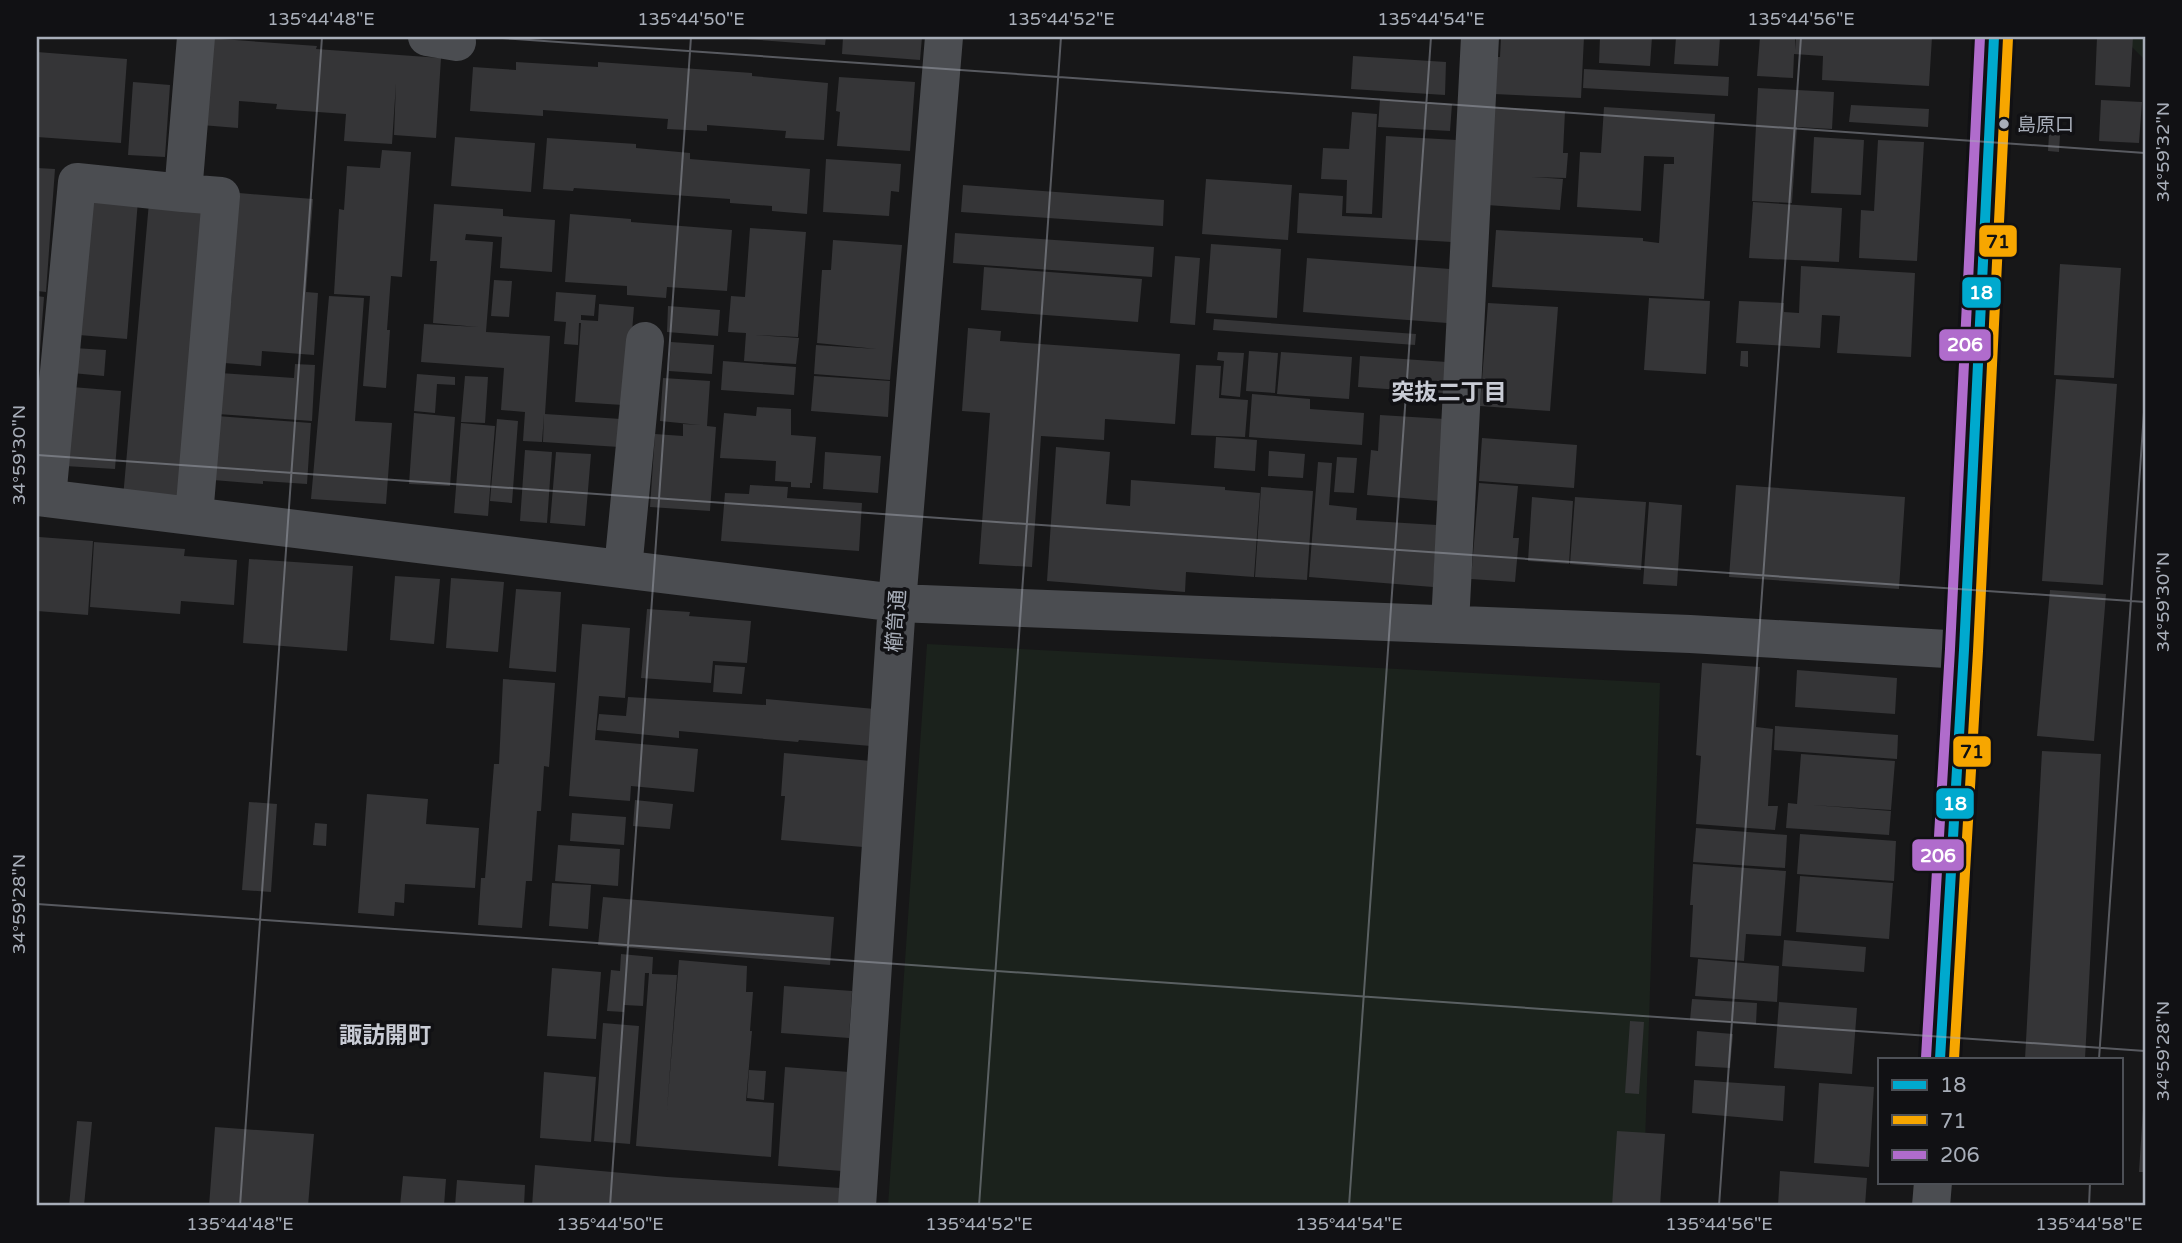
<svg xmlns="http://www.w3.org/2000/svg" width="2182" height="1243" viewBox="0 0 2182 1243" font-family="'Varela Round','Noto Sans JP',sans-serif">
  <rect width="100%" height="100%" fill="#171718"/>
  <path fill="#1b221c" d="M2122,37H2145V60Z
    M927,644L1660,683L1643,1206H888Z"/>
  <path fill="#353537" d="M746,37H826L825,45L746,39Z
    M843,37H922L920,60L842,54Z
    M1501,37H1584L1581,98L1494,94L1496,57H1500Z
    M1600,37H1652L1650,66L1599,63Z
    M1676,37H1720L1718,66L1674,64Z
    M1760,37H1795V50L1796,37H1932L1929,86L1822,80L1823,56L1794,54L1793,78L1757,76Z
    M2097,37H2133L2130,87L2095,85Z
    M207,38L317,46L316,49L441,58L436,138L394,135L396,83L392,144L344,141L346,114L276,109L277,104L239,101L238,128L201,125Z
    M37,52L127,59L121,143L37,137Z
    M1353,56L1446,62L1445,95L1351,89Z
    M516,62L598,67V62L752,73V76L828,83L824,140L785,138L786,131L707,125V131L667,129L668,119L543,110V116L470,111L473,67L516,70Z
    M1584,69L1729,77L1728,96L1583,88Z
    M839,77L915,82L910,151L837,146L840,112L836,111Z
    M133,82L170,85L165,157L128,155Z
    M1758,88L1834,92L1832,129L1797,127L1792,203L1752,201Z
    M1380,99L1452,104L1450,131L1378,127Z
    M2101,100L2142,102L2139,143L2099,141Z
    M1851,105L1929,109L1928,127L1849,122Z
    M1493,107L1565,111L1563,153H1568L1566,178L1532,177L1563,179L1560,210L1487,205Z
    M1604,107L1715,114L1704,299L1492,287L1496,230L1643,238V241L1659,243L1664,164H1674V157L1644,156L1641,211L1577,207L1580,152L1601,153Z
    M1352,112L1377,114L1372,214L1346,213L1347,180L1321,179L1323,148L1349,149Z
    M2050,117L2061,118L2059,152L2048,151Z
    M1386,136L1457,140L1452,242L1297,233L1299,193L1343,196L1342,216L1382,218Z
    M455,137L535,143L531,192L451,186Z
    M1814,137L1864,140L1861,195L1811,193Z
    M547,138L636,144V148L690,153V159L810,169L807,214L772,211V206L730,203V199L574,188L573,191L543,189Z
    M1878,140L1924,142L1917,261L1859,258L1861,210L1874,211Z
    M382,150L411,152L402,277L391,276L387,330H390L386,388L363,386L370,296L334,294L339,209L344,210L347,166L380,168Z
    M826,159L901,164L899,192L891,191L889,216L823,212Z
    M37,168L55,169L46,292L37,291Z
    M1206,179L1292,185L1288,240L1202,234Z
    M963,185L1164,200L1163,226L961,212Z
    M239,193L313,199L306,292L318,293L314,355L262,351L261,366L224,363L229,302H231Z
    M88,197L138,200L127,339L79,335Z
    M149,202L211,206L186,505L123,498Z
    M1753,202L1842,208L1839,262L1749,258Z
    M434,204L503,209V216L555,220L552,272L500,268L502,237L466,234L465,240L493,242L486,332L550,336L545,414L621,419L619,447L543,442L544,414L542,442L523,441L525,412L501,410L504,368L421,362L424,324L478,327L433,323L437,261H430Z
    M570,214L631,219V222L732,230L727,291L667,287L666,298L627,295V286L565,282Z
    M750,228L806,232L798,337L754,335L799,338L796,364L744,361L746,333L728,332L731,296L745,297Z
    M955,233L1154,247L1152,277L953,263Z
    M833,240L902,245L890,380L814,374L816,345L877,349L817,343L822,270H831Z
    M1211,244L1281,249L1277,318L1206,313Z
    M1175,256L1200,258L1195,325L1170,323Z
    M1307,258L1450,269L1447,323L1303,312Z
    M2060,264L2121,268L2114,378L2054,375Z
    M1801,266L1915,273L1911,357L1837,353L1840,316L1822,315L1820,348L1736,343L1739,301L1784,303V312L1799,313Z
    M984,267L1142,279L1138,322L981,310Z
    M494,280L512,281L509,317L491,316Z
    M556,292L596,295L594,316L581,315V320L598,321L599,304L634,307L629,369L623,405L575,402L581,323H579L578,345L564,344L566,322L554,321Z
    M37,296L44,297L39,363H37Z
    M329,296L364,298L355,421L392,423L386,504L311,499Z
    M1649,298L1710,301L1706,374L1644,370Z
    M1488,303L1558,307L1550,411L1480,406Z
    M668,306L720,310L718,336L667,332Z
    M1214,319L1416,334L1415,345L1213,330Z
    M968,328L1001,331L1000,341L1180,354L1175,424L1105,419L1104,440L1041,436L1032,567L979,564L990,413L962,411Z
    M671,342L714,345L712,374L669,371Z
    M74,348L106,350L104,376L72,373Z
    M1249,351L1278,353L1275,393L1246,391Z
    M1741,351H1748V367L1740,366Z
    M1218,352L1244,353L1240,397L1221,395L1224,361L1217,360Z
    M1281,352L1352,357L1349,399L1277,394Z
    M1360,356L1447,362L1444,393L1358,387Z
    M723,361L796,367L794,395L721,390Z
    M295,364L315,365L312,421L218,414L220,373L294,378Z
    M1196,365L1221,366L1219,398L1248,400L1245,437L1191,435Z
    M417,374L455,377V385L437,384L435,413L414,411Z
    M465,376L488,377L485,423L461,422Z
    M814,376L890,381L888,417L811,411Z
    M663,378L710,381L707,426L716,427L710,511L650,507L655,434L683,436V424L700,425L660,421Z
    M2056,379L2117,384L2103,585L2042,581Z
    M72,387L121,391L115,469L65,466Z
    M1252,394L1310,399V409L1364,413L1362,445L1249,437Z
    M757,407L791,409V435L816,437L812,483H810V488L791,487V482L775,481L776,461L720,458L724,413L756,416Z
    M414,413L455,417L450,486L409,484Z
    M1380,415L1445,419L1439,501L1367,495L1371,450L1378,451Z
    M217,416L311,423L307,484L263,481V484L213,480Z
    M497,419L518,421L512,503L490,501Z
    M461,423L495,426L488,516L454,513Z
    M1216,437L1257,440L1255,471L1214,468Z
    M1482,438L1577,445L1574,488L1479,481Z
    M1056,447L1110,452L1106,504L1130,506L1131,480L1225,487V490L1260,493L1254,577L1186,572L1185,592L1047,581Z
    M525,450L552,452L547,523L520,521Z
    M1269,451L1305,454L1303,478L1268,476Z
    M556,452L591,454L585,526L550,523Z
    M825,452L881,456L878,493L823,489Z
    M1337,457L1357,458L1354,493L1334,492Z
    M1318,462L1332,463L1329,505L1357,508L1356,520L1437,525L1433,587L1309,577Z
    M1479,483L1518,486L1513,538H1519L1515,582L1471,579Z
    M750,485L788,487L787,498L862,503L859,551L721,541L725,493L749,494Z
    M1736,485L1905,497L1899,589L1729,577Z
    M1261,487L1313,491L1307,580L1255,577Z
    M1532,497L1573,501L1569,564L1528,561Z
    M1575,497L1646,502L1641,570L1570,564Z
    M1649,502L1682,505L1677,586L1643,584Z
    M39,537L93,541L88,615L37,611Z
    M94,542L185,549L184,556L237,560L234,605L181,601L180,614L90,607Z
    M249,559L353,566L347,651L243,643Z
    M395,576L440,579L434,644L390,640Z
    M451,578L504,582L498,652L446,648Z
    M516,589L561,592L556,672L509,668Z
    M2050,590L2106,594L2094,741L2037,736Z
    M647,609L690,612L689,616L751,621L747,663L713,661L711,683L641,678Z
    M582,624L630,628L625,698L599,696L595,740L698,749L694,792L631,786L630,801L569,796Z
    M1702,663L1760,667L1756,727L1773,729L1768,806H1778L1775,830L1696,824L1701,756L1696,755Z
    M715,665L745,667L742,694L713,692Z
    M1797,670L1897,678L1895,714L1795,707Z
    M503,679L555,683L549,767L544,766L541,811H537L532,881H526L522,928L478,925L481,878H485L494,764H499Z
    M628,697L766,705V699L875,709L871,746L799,740L798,742L679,731V738L597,730L599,714L626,716Z
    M1775,726L1898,735L1897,759L1774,750Z
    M2042,751L2101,754L2085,1059H2025Z
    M784,753L871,761L863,847L781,840L785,796H781Z
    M1801,754L1895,761L1891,810L1812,805L1891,811L1889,835L1786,828L1788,803L1797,804Z
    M367,794L428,799L426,824L479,828L475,888L405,884L404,903L395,902L394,916L358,913Z
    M635,800L673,804L670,829L633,826Z
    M249,802L277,804L271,892L242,890Z
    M572,813L626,817L624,845L570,841Z
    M315,823L327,824L326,846L313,845Z
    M1696,828L1787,835L1785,868L1693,862Z
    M1800,834L1896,841L1894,881L1797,874Z
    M558,845L620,849L618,886L555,881Z
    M1693,864L1786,871L1781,936L1746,934L1744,961L1690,957L1693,905H1690Z
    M1800,876L1893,883L1889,939L1796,932Z
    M552,883L591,885L588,929L549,926Z
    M603,897L834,917L830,965L598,945Z
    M1784,940L1866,947L1864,972L1782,966Z
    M621,954L653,957L652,974L677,975L667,1110L679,960L747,966L746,992H753L750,1031H752L746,1101L774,1103L771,1157L636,1146L649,973H645L643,1006L624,1005V1012L607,1011L611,970L620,971Z
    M1698,959L1779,966L1777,1002L1695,996Z
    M552,968L601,972L596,1039L547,1036Z
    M784,986L852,991L849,1038L781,1033Z
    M1692,999L1757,1003L1756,1024L1690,1020Z
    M1779,1002L1857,1008L1852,1074L1774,1068Z
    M1630,1021L1644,1022L1639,1094L1625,1093Z
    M603,1023L639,1026L630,1144L594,1141Z
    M1697,1031L1733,1034L1730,1068L1695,1066Z
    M785,1067L849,1072L842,1171L778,1166Z
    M749,1070L766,1071L764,1100L747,1098Z
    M544,1072L596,1077L591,1142L540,1138Z
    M1694,1080L1785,1086L1783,1121L1692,1113Z
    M1819,1083L1874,1087L1869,1167L1814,1163Z
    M2143,1109H2145V1172H2139Z
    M77,1121L92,1122L84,1206H69Z
    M215,1127L314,1134L308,1206H209Z
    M1617,1131L1665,1134L1660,1206H1612Z
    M535,1165L667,1177L841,1188L840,1206H532Z
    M1780,1171L1867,1178L1865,1206H1778Z
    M403,1176L446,1179L444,1206H400Z
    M457,1180L525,1185L524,1206H455Z"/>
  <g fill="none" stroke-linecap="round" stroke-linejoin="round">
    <path stroke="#4b4d51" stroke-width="38" d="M427,37L457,42
      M37,497L897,603L1690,634L1964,650
      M47,498L77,182L183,193
      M194,516L221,196L183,193L196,37
      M623,569L645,341
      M1450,624L1480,37
      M1940,1059L1964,650L1994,37
      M857,1206L897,603L944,37
      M1931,1206L1933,1182"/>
    <defs>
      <path id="bus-1" d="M1940,1059L1964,650L1994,37"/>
      <path id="bus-2" d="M1954,1059L1978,651L2008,38"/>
      <path id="bus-3" d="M1926,1058L1950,649L1980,37"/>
    </defs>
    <use href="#bus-1" stroke="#111114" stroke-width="16"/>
    <use href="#bus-2" stroke="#111114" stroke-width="16"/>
    <use href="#bus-3" stroke="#111114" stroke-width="16"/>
    <use href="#bus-1" stroke="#00a9ce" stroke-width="10"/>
    <use href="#bus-2" stroke="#f7a600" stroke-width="10"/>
    <use href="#bus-3" stroke="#b06ccc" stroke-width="10"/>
  </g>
  <path fill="none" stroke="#a8aeb9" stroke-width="2" stroke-opacity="0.45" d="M488,37L2145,153M37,455L2145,602M37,904L2145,1051M2099,1059L2145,398M240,1206L322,37M610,1206L691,37M979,1206L1061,37M1349,1206L1431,37M1719,1206L1801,37M2089,1206L2090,1182"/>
  <circle fill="#a8aeb9" stroke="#111114" stroke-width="2.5" cx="2004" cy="124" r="6"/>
  <g text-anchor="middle" stroke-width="7" stroke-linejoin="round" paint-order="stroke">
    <g font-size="19" fill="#a8aeb9" stroke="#111114" text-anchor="start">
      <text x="2017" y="131">島原口</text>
    </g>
    <g font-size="21" fill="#a8aeb9" stroke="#111114">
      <text transform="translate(896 621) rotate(-86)" y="7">櫛笥通</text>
    </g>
    <g font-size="23" font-weight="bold" fill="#c9ccd5" stroke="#111114">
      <text x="1449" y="400">突抜二丁目</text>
      <text x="385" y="1043">諏訪開町</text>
    </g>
  </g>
  <g stroke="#111114" stroke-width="2.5">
    <rect x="1978" y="224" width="40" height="34" rx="7" fill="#f7a600"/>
    <rect x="1961" y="276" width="41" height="33" rx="7" fill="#00a9ce"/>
    <rect x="1938" y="328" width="54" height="34" rx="7" fill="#b06ccc"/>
    <rect x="1952" y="735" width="40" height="33" rx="7" fill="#f7a600"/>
    <rect x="1935" y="787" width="40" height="33" rx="7" fill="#00a9ce"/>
    <rect x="1911" y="838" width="54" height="34" rx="7" fill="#b06ccc"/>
  </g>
  <g font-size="19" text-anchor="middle" font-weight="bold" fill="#fff">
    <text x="1981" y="299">18</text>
    <text x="1965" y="351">206</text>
    <text x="1955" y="810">18</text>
    <text x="1938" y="862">206</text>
  </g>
  <g font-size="19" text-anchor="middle" font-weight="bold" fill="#111">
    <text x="1998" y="248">71</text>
    <text x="1972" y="758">71</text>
  </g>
  <rect width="2182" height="1243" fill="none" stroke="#111114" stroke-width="77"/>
  <rect x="1878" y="1058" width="245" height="126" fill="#111114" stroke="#4d5056" stroke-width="2"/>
  <rect x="1892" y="1080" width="35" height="10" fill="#00a9ce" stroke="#4d5056" stroke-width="2"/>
  <text x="1940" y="1092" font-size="21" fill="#a8aeb9">18</text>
  <rect x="1892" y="1115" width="35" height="10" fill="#f7a600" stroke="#4d5056" stroke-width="2"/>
  <text x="1940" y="1128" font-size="21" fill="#a8aeb9">71</text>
  <rect x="1892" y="1150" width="35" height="10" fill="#b06ccc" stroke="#4d5056" stroke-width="2"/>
  <text x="1940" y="1162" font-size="21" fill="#a8aeb9">206</text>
  <rect x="38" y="38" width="2106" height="1166" fill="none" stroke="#a8aeb9" stroke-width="2.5"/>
  <g font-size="18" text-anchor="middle" fill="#a8aeb9">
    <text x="321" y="25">135°44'48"E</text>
    <text x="691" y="25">135°44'50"E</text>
    <text x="1061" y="25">135°44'52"E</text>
    <text x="1431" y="25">135°44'54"E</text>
    <text x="1801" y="25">135°44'56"E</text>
    <text transform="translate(2163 152) rotate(-90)" y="6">34°59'32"N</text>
    <text transform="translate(19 455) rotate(-90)" y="6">34°59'30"N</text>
    <text transform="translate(2163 602) rotate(-90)" y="6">34°59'30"N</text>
    <text transform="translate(19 904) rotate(-90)" y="6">34°59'28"N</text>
    <text transform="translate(2163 1051) rotate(-90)" y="6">34°59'28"N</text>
    <text x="240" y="1230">135°44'48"E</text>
    <text x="610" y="1230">135°44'50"E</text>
    <text x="979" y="1230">135°44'52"E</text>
    <text x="1349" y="1230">135°44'54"E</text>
    <text x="1719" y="1230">135°44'56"E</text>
    <text x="2089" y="1230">135°44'58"E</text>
  </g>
</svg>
